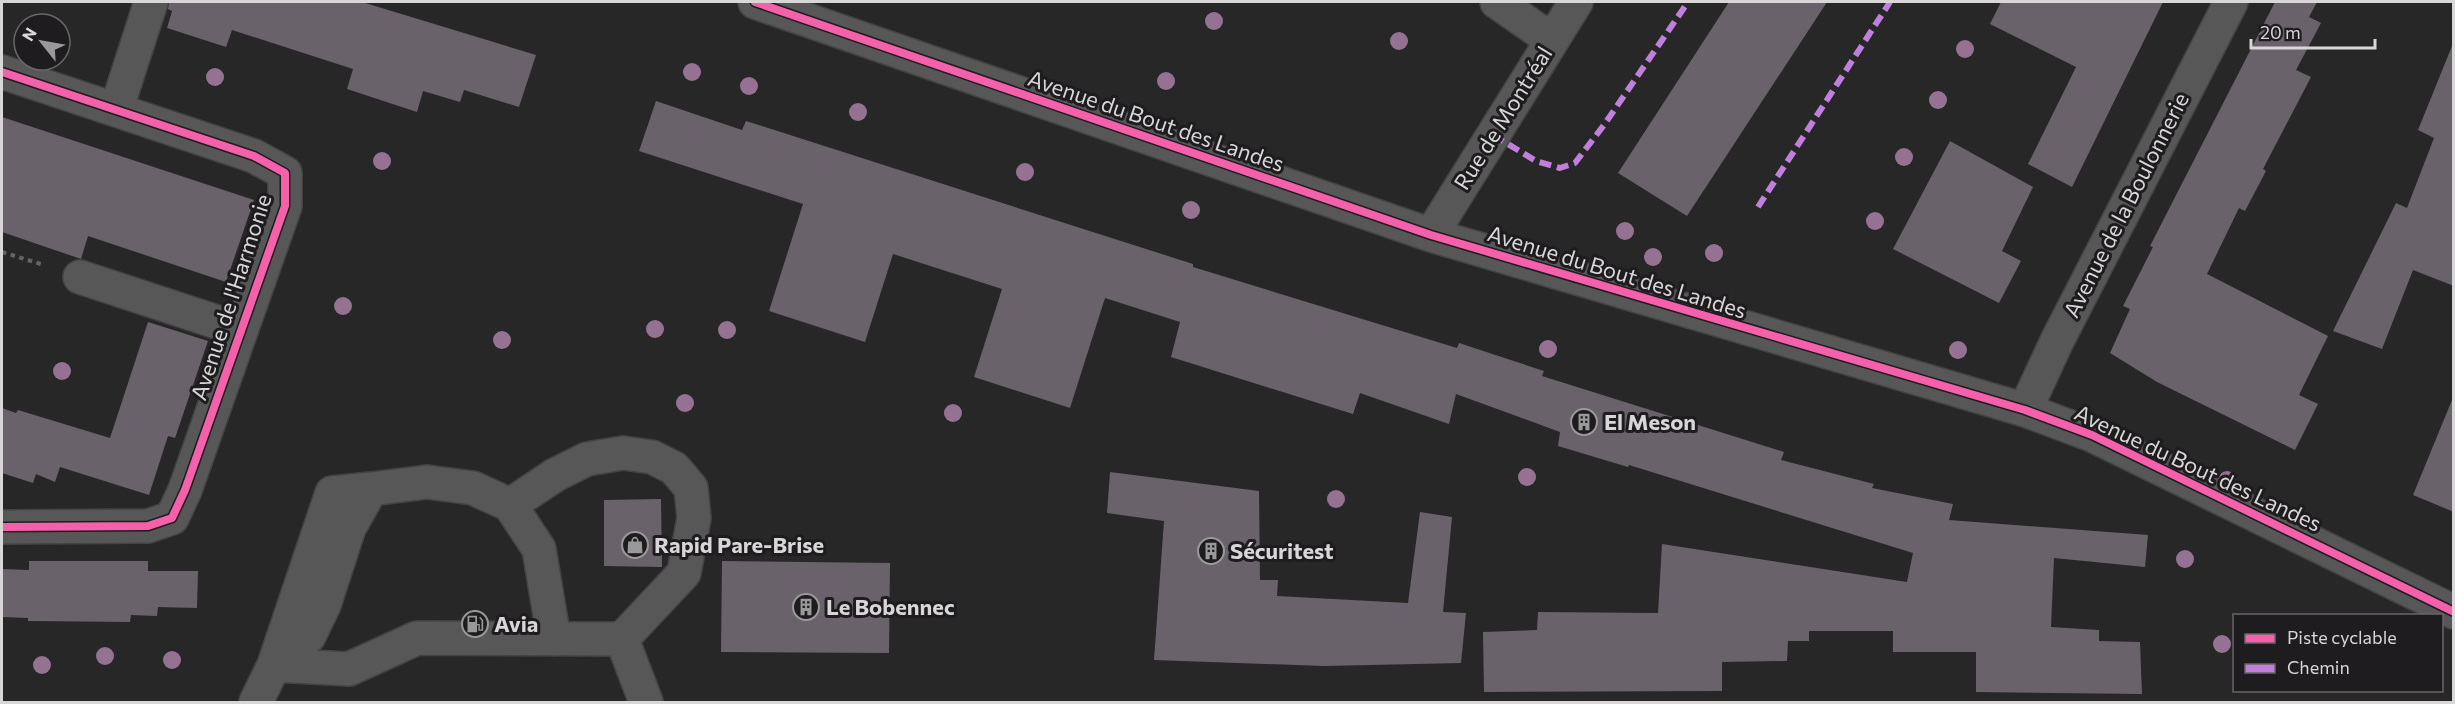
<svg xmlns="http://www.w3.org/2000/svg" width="2455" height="704" viewBox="0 0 2455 704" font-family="Commissioner,sans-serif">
  <rect width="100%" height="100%" fill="#272727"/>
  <path fill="#6a626a" d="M169,2H362L536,55L519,107L464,90L460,102L423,91L417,112L347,89L353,69L232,30L226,47L167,28L172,11L168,9Z
    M1729,2H1827L1687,216L1618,173Z
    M2001,2H2163L2072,187L2028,164L2076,67L1990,24Z
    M2275,2H2317L2309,17L2321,23L2296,70L2311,77L2263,169L2266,171L2245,211L2239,208L2207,274L2328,336L2299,395L2318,404L2295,450L2157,382L2110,353L2130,309L2123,306L2153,247L2150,246Z
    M2452,46H2454V286L2413,270L2382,349L2333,331L2396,203L2407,208L2434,138L2418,130Z
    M656,101L742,130L746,121L1193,264V267L1457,348L1459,343L1544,371L1542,376L1784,452L1781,460L1874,484L1872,488L1953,504L1949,520L2148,535L2145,567L2054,558L2051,627L2099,630V641L2140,642L2142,694L1976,692V652H1893V631H1809V641H1788L1787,661L1722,662V691L1484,692L1483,632L1537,630L1538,612L1658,613L1662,544L1907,582L1913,553L1629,465L1628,467L1558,446L1560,432L1456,394L1449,424L1360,393L1353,414L1171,357L1180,322L1105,298L1070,408L974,377L1002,289L893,254L865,342L769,311L803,204L639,151Z
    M2,117L254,200L226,282L88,236L81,259L2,232Z
    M1950,141L2033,187L2002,251L2021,261L1999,303L1893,249Z
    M148,322L208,341L175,438L168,436L149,495L60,467L55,482L36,474L33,483L2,473V408L16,413L18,410L110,438Z
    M2452,400H2454V512L2413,495Z
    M1110,472L1259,491L1260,580H1278L1277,596L1408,603L1420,512L1452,517L1443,612L1466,613L1461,663L1324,666L1154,660L1164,521L1107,513Z
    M661,499L662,567L604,566V500Z
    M29,561H148V571H198L197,608L158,607L157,616L131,615L130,622L28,621V618L2,617V569L29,570Z
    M722,561L890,563L889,653L721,652Z"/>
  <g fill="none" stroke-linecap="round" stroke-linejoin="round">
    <defs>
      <path id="minor" d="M755,2L1431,235L2025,410L2092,435L2454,612
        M1497,2L1552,40
        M2,72L254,156L285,173V206L185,490L172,518L148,526L2,527
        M116,110L151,2
        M1431,235L1576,2
        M80,277L241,330
        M2025,410L2057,341L2231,2
        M510,505L555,475L587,459L623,453L652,457L674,468L691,488L694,518L684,573L622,639
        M274,665L309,636L324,605L349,528L371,489L427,482L473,488L510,505L539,549L554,639
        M274,665L332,493L371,489
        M256,702L274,665L349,669L417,638L622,639L646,702"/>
    </defs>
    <use href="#minor" stroke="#444344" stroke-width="36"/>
    <path stroke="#656565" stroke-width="4" stroke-dasharray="4.5 4.5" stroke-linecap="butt" d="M2,252L44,265"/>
    <use href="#minor" stroke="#585758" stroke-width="33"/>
    <path stroke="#c07fdc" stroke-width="6" stroke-dasharray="12 6" stroke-linecap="butt" d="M1493,135L1536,161L1560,168L1575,163L1604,125L1688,2
      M1758,207L1890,2"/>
    <defs>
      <path id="cycleway" d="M755,2L1431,235L2025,410L2092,435L2454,612
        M2,72L254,156L285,173V206L185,490L172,518L148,526L2,527"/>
    </defs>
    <use href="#cycleway" stroke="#1e1c1e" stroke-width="11"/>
    <use href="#cycleway" stroke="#f560ab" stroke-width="8"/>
  </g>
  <g fill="#957292">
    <circle cx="1214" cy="21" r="9"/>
    <circle cx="1399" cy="41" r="9"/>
    <circle cx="1965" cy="49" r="9"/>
    <circle cx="692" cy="72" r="9"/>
    <circle cx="215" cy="77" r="9"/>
    <circle cx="1166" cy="81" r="9"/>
    <circle cx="749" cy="86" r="9"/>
    <circle cx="1938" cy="100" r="9"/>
    <circle cx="858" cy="112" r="9"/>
    <circle cx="1904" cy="157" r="9"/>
    <circle cx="382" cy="161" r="9"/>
    <circle cx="1025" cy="172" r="9"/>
    <circle cx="1191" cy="210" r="9"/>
    <circle cx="1875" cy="221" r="9"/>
    <circle cx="1625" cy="231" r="9"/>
    <circle cx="1714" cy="253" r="9"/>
    <circle cx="1653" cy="257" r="9"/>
    <circle cx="343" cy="306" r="9"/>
    <circle cx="655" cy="329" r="9"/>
    <circle cx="727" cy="330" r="9"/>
    <circle cx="502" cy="340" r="9"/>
    <circle cx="1548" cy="349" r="9"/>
    <circle cx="1958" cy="350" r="9"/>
    <circle cx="62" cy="371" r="9"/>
    <circle cx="685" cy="403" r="9"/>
    <circle cx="953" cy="413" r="9"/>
    <circle cx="1527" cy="477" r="9"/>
    <circle cx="2227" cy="480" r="9"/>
    <circle cx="1336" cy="499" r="9"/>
    <circle cx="2185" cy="559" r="9"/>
    <circle cx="2222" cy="644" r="9"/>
    <circle cx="105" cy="656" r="9"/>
    <circle cx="172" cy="660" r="9"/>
    <circle cx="42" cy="665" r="9"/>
  </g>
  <defs>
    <symbol id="building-ring" viewBox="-11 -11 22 22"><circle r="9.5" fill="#1e1c1e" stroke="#9a9999" stroke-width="1.5"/><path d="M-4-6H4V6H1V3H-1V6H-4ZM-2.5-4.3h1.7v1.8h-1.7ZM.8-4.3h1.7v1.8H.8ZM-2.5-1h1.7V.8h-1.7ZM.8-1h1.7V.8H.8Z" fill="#9a9999"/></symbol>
    <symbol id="shop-ring" viewBox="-11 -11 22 22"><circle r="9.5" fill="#1e1c1e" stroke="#9a9999" stroke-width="1.5"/><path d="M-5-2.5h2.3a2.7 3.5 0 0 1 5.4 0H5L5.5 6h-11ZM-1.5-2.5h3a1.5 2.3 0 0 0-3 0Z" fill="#9a9999"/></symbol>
    <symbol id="fuel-ring" viewBox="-11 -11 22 22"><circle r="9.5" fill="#1e1c1e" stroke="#9a9999" stroke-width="1.5"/><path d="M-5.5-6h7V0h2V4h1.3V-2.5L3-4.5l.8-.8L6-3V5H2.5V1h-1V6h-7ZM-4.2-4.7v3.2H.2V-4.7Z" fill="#9a9999"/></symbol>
  </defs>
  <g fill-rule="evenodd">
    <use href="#building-ring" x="1569" y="407" width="30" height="30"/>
    <use href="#shop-ring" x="620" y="530" width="30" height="30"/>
    <use href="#building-ring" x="1196" y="536" width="30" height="30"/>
    <use href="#building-ring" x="791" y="592" width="30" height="30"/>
    <use href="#fuel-ring" x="460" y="609" width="30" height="30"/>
  </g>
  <g text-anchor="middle" stroke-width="6" stroke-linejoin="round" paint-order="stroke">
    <g font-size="22" fill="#d8d6d7" stroke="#1e1c1e">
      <text transform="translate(1503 118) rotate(-58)" y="8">Rue de Montréal</text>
      <text transform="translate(1156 121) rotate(19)" y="8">Avenue du Bout des Landes</text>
      <text transform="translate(2126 205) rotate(-63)" y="8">Avenue de la Boulonnerie</text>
      <text transform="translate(1617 272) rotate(17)" y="8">Avenue du Bout des Landes</text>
      <text transform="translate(231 297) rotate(-72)" y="8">Avenue de l'Harmonie</text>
      <text transform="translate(2198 468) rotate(25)" y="8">Avenue du Bout des Landes</text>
    </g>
    <g font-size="22" font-weight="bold" fill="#d8d6d7" stroke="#1e1c1e" text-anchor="start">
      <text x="1604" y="430">El Meson</text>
      <text x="654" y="553">Rapid Pare-Brise</text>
      <text x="1230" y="559">Sécuritest</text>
      <text x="826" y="615">Le Bobennec</text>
      <text x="494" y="632">Avia</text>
    </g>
  </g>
  <rect width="2455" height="704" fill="none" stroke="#d8d6d7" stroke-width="6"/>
  <rect x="2233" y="614" width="210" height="78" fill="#1e1c1e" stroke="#686668" stroke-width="1.5"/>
  <rect x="2245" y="634" width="30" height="9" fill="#f560ab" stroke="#686668" stroke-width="1.5"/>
  <text x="2287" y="644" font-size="18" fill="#d8d6d7">Piste cyclable</text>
  <rect x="2245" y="664" width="30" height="9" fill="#c07fdc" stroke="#686668" stroke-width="1.5"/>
  <text x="2287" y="674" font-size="18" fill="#d8d6d7">Chemin</text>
  <g transform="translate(42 42) rotate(301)"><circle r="28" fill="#1e1c1e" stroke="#686668" stroke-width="1.5"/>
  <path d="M0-4.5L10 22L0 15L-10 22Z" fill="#9a9999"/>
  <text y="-9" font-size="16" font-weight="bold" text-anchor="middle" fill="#d8d6d7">N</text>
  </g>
  <path d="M2251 39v9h124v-9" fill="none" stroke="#d8d6d7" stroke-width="3"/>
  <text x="2260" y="39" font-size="18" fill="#d8d6d7" stroke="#1e1c1e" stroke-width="4.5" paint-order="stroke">20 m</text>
</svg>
